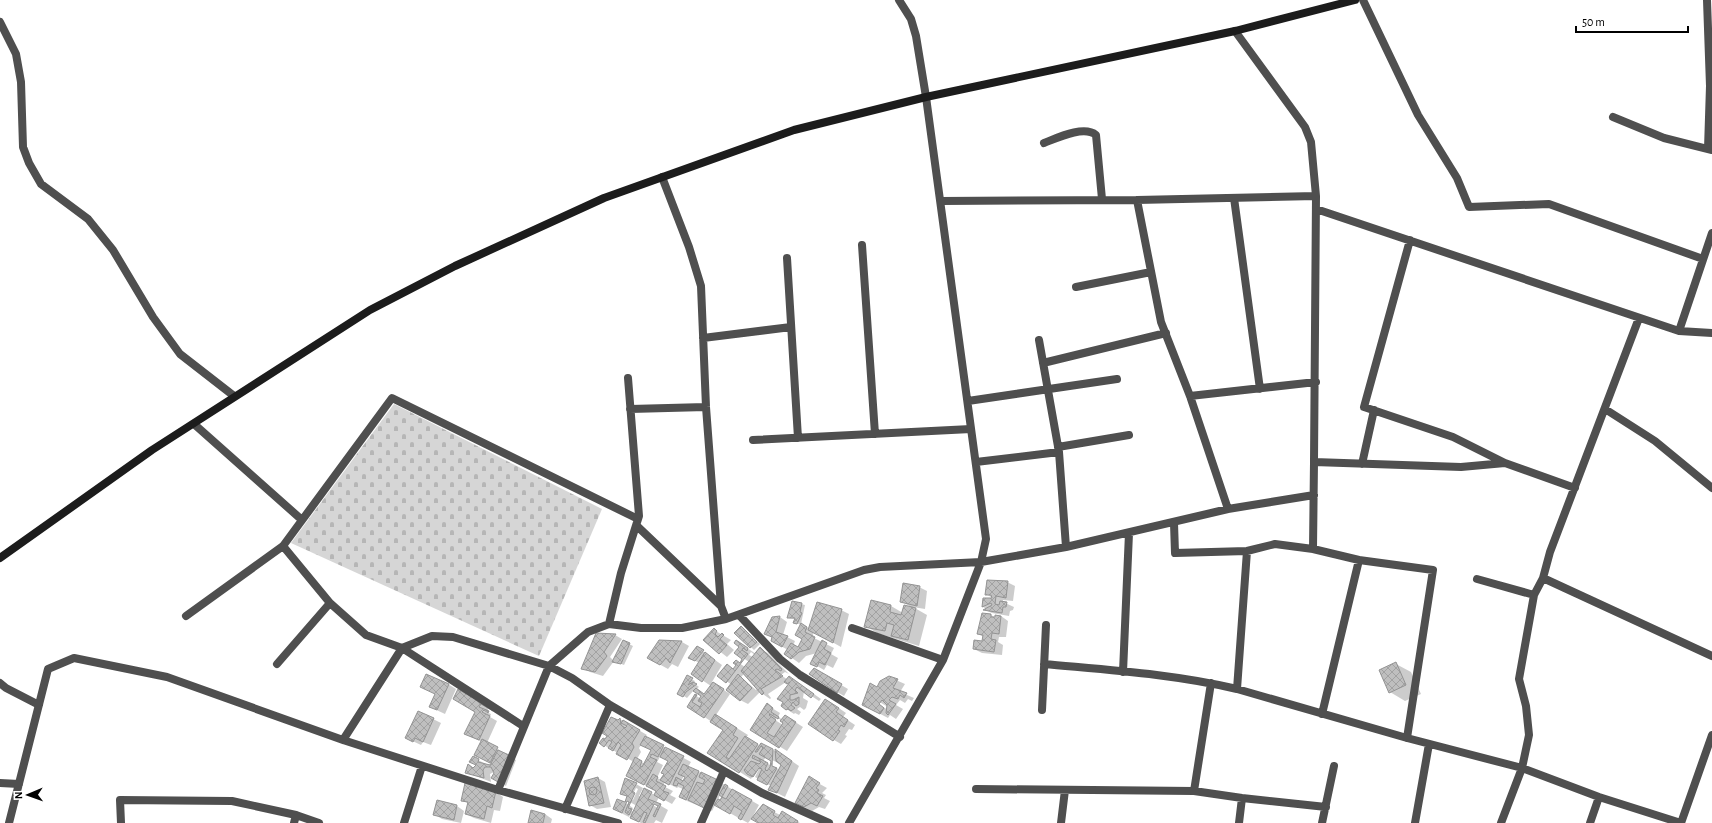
<svg xmlns="http://www.w3.org/2000/svg" width="1712" height="823" viewBox="0 0 1712 823" font-family="'Alegreya Sans',sans-serif">
  <defs>
    <pattern id="cemetery-stones" width="16" height="16" patternUnits="userSpaceOnUse"><rect width="16" height="16" fill="#d6d6d6"/><path d="M2 7V4a2 2 0 0 1 4 0v3zM10 15v-3a2 2 0 0 1 4 0v3z" fill="#b6b6b6"/></pattern>
    <pattern id="building-cross-hatch" width="8" height="8" patternUnits="userSpaceOnUse"><rect width="8" height="8" fill="#bfbfbf"/><path d="M0 0l8 8M0 8l8-8" fill="none" stroke="#a2a2a2"/></pattern>
  </defs>
  <rect width="100%" height="100%" fill="#fff"/>
  <path fill="url(#cemetery-stones)" d="M394,404L602,509L539,656L291,543Z"/>
  <path fill="#0003" fill-rule="evenodd" d="M1007,582L1015,586L1013,601L1003,600V602L1014,607L1013,610L1010,611L1009,616L992,613L985,610L987,609L983,607L984,599H994L986,594Z
    M919,587L927,591L925,609L913,607L927,615L919,646L877,633L866,626L872,602L891,606L903,613L911,607L901,601Z
    M793,602L805,605L801,624L810,629L841,610L849,614L841,647L814,632L812,637L834,648L831,654L838,658L833,668L827,665L824,670L812,663L817,653L806,656L799,663L792,658L788,650L772,641L773,638L766,634L773,618L780,617L787,622L783,635L795,641L793,646L799,649L803,639L801,625L794,622L795,619L788,618Z
    M991,615L996,618L1001,616L1008,621L1006,637H999L998,642L1003,645L1002,655L982,653L974,649L983,642L984,637L978,634Z
    M714,630L731,640L727,644L734,650L727,657L705,640Z
    M744,630L760,644L754,650L736,633Z
    M615,635L622,639L610,657L614,661L623,641L633,646L624,665L614,661L603,676L590,672L583,668Z
    M659,641L682,642L689,646L678,667L672,664L668,669L648,658Z
    M737,641L756,654L760,649L768,653L789,674L785,672L781,675L788,680L797,682L821,699L819,701L804,691L803,698L808,701L806,708L804,710L800,707L797,709L801,712L799,715L795,713L794,714L782,706L789,684L786,682L768,694L771,698L770,699L760,692L748,704L740,700L732,685L719,676L727,665L734,669L739,663L745,667L749,662L736,653L740,647ZM751,652L755,655L753,657L749,655ZM744,674L757,689L756,690L741,677Z
    M697,647L722,665L712,682L730,694L716,715L748,735L746,738L760,746L761,744L783,755L799,766L785,797L769,789L771,786L755,777L759,769H757L751,779L708,752L724,730L688,706L695,695L701,699L703,696L694,690L687,698L679,693L687,677L695,681L694,683L699,687L696,689L705,695L711,686L693,674L700,663L693,660ZM766,757L782,765L779,770L763,761Z
    M1396,664L1411,672L1421,694L1405,701L1390,692Z
    M814,669L848,689L844,696L837,692Z
    M889,677L905,684L900,692L914,698L912,701L908,699L905,703L900,700L896,705L903,709L896,719L890,715L888,718L863,705ZM876,700L888,707V710L875,702Z
    M448,684L456,689L445,714L430,707Z
    M458,691L489,708L486,712L491,714L490,717L497,721L487,743L516,760L506,786L492,778L495,773L494,772L490,774L491,782L466,772L474,769L478,760L490,766L492,763L482,759V742L465,734L477,712Z
    M833,704L846,713L843,717L855,725L852,730L849,729L845,735L847,736L841,744L834,740Z
    M767,705L780,713L778,717L783,720H792L803,727L787,751L751,729ZM777,717L784,723L783,725L775,720Z
    M419,712L441,723L431,745L423,742L421,745L406,738Z
    M620,719L647,735L645,737L691,762L688,767L718,781L759,805L752,818L763,806L780,815L782,813L800,823H760L752,818L748,823L715,805L712,811L687,801L680,797L683,789L678,787L677,788L665,782L663,786L673,791L670,795L676,798L672,804L659,797L656,803L668,810L662,823L656,820L654,823H641L631,818L632,816L630,815L629,817L621,813L614,809L626,803L633,808L632,811L634,812L637,806L626,800L628,797L621,793L636,784L643,788L639,796L641,797L651,793L655,795L657,791L635,780L634,762L600,743L606,740ZM641,745L652,751L645,764L637,759L641,752L639,748ZM660,757L669,761L662,780L657,778L663,765L657,762ZM684,776L686,777L684,782L681,781ZM636,788L638,789L633,800H630ZM720,795L723,796L721,801L718,800ZM650,801L659,806L658,808L649,803Z
    M598,778L605,782L611,807L597,809L590,805Z
    M809,778L827,788L822,793L826,795L824,798L830,801L825,809L819,807L812,811L796,803Z
    M496,792L503,797L500,811L494,810L491,823L474,818L466,814L469,804L462,800Z
    M437,801L457,806L464,811L461,823L442,819L434,814Z
    M545,814L552,819L551,823H529Z"/>
  <path fill="url(#building-cross-hatch)" stroke="#939393" d="M987,580L1008,581L1006,598L996,596L995,604L999,605L1000,601L1007,602L1006,607H1003L1002,613L983,610L992,605L991,603L982,607L983,598H992L991,595H985Z
    M903,583L920,586L917,606L900,602Z
    M871,600L891,605L890,612L901,615L904,605L916,608L908,640L891,636L894,625L887,623L885,631L864,627Z
    M792,601L802,603L800,612L802,613L797,624L793,623L795,618H787Z
    M817,602L842,609L833,643L808,630Z
    M982,613L991,614V617H995V615L1001,616L999,634L992,633L991,639L996,640L994,652L973,649L974,640L982,641L983,635L977,634Z
    M780,616L776,632L788,636L782,647L771,641L772,637L764,634L772,617Z
    M801,623L807,627L805,632L815,637L810,649L799,652L791,659L784,654L791,643L798,647L802,639L795,635Z
    M741,626L757,642L750,648L734,633Z
    M714,628L717,631L715,634L718,637L722,633L724,635L720,639L727,645L719,654L703,640Z
    M596,633L616,634L604,652L607,656L595,672L581,669Z
    M623,640L630,643L621,664L612,662Z
    M659,640L682,641L670,663L666,658L660,665L647,658Z
    M736,640L748,648L747,651L743,648L742,650L748,654L726,683L717,676L727,664L733,669L736,665L733,663L736,660L740,663L742,659L734,653L739,647L734,643Z
    M822,640L827,643L824,649L831,653L825,665L819,662L817,667L810,664Z
    M697,646L704,650L695,661L688,658Z
    M760,647L782,669L781,671L777,669L775,670L783,676L761,689L764,693L762,695L741,671Z
    M705,652L715,660L702,682L691,674Z
    M1396,662L1406,685L1389,693L1379,670Z
    M814,668L842,684L837,693L809,674Z
    M426,674L449,684L437,710L429,707L435,694L420,687Z
    M738,674L752,688L740,701L726,690Z
    M687,675L693,678L688,685L693,682L697,684L686,692L683,697L677,694Z
    M789,676L814,694L811,698L797,687L795,690L798,693L790,695V700H793L799,697V704L796,706L793,702L791,705L795,708L791,711L788,709L786,710L781,706L783,702L777,699L790,682L787,684L784,682Z
    M889,676L898,679L893,688L907,693L904,698L900,695L898,699L892,697L889,700L896,704L888,715L886,713L887,705L882,700L879,704L884,708L880,714L862,705L870,683L877,687L880,681Z
    M713,682L724,689L704,718L687,707L695,694L697,695L692,702L700,707L702,703L698,701L701,696L693,691L696,688L704,694Z
    M458,689L494,710L493,711L481,704L479,707L489,711L488,713L484,710L482,712L490,716L479,740L464,734L475,712L453,699Z
    M825,699L839,708L836,712L848,720L844,727L841,725L838,730L840,731L833,741L808,724Z
    M767,703L773,708L771,712L779,717L778,719L770,714L769,715L776,720L767,733L774,737L783,723L780,721L785,715L796,722L779,748L750,730Z
    M418,711L434,718L423,742L415,738L413,742L405,738Z
    M715,714L737,728L733,735L738,738L726,757L729,759L745,736L758,744L739,773L707,753L723,730L710,722Z
    M611,717L618,720L620,718L621,725L625,728L627,726L621,723L623,720L640,730L632,743L634,747L627,760L616,754L621,745L618,742L613,751L608,748L612,742L609,740L604,747L599,743L603,738L605,739L607,736L602,733Z
    M645,736L664,745L658,757L652,754L650,757L657,760L644,785L626,776L635,757L642,761L640,766L642,767L651,750L640,745Z
    M482,739L498,747L490,763L474,755Z
    M761,743L773,749L772,766L777,768L767,785L757,780L762,769L759,768L753,777L747,774L744,770L751,761L759,764L761,762L752,758L753,755L768,763L765,769L767,771L770,767L771,761L759,754L763,748L761,746L757,752H755Z
    M665,747L684,756L669,785L660,780L664,774L661,773L668,761L660,757Z
    M775,749L792,761L777,793L768,790L781,765L776,761Z
    M498,750L509,755L498,782L491,778L494,773L491,767H485L483,770L484,778L465,773L468,764L473,768L476,765L469,762L473,756L479,759L478,762L490,765Z
    M683,764L699,771L686,800L679,797L684,786L678,783L677,786L673,785L676,777L683,781L685,777L678,774Z
    M701,772L718,780L704,808L688,800L697,782L703,784L705,780L699,777Z
    M653,774L658,777L656,781L666,786L663,791L669,793L664,801L654,795L656,791L646,786Z
    M809,776L820,783L816,788L819,790L817,793L823,796L817,806L811,803L804,807L795,803Z
    M598,777L604,803L589,806L584,781Z
    M625,778L637,783L632,791L635,793L628,808L632,809L629,815L625,812L629,802L627,801L622,813L613,809L617,799L625,802L627,796L620,794Z
    M465,783L496,791L492,808L487,806L484,819L465,814L468,802L461,801Z
    M725,784L728,786L722,797L726,799L732,789L752,800L741,820L738,818L742,811L734,806L730,814L714,805L718,799L720,800L722,797L719,795Z
    M589 791a4 4 0 1 1 8 0a4 4 0 1 1-8 0Z
    M644,788L652,792L648,799L661,804L655,817L653,816L658,806L654,804L645,823L643,822L647,813L644,812L639,822L630,818Z
    M437,800L457,805L454,820L433,815Z
    M763,804L775,811L773,815L778,818L782,811L798,821L797,823H758L751,819Z
    M531,810L545,814L543,823H528Z"/>
  <g fill="none" stroke-linecap="round" stroke-linejoin="round">
    <path stroke="#4f4f4f" stroke-width="8" d="M1363,0L1418,115L1457,178L1469,207L1549,204L1703,259
      M1707,0L1710,86L1708,149
      M0,22L16,54L21,82L23,147L29,163L41,184L88,219L113,250L153,317L180,354L234,396
      M1235,31L1305,127L1311,142L1316,196L1314,462
      M1613,117L1664,138L1712,150
      M1044,143C1057,138 1084,125 1096,135L1102,199
      M662,177L689,247L701,286L706,407L721,606L726,619
      M1234,198L1260,389
      M1137,200L1161,322L1190,396L1228,509
      M941,201L1137,200L1316,196
      M1316,209L1679,331L1712,333
      M1410,240L1364,407L1453,437L1505,463
      M862,245L875,434
      M787,258L798,438
      M1076,287L1151,272
      M1679,331L1712,233
      M703,338L791,327
      M1039,340L1059,452L1066,547
      M1043,363L1166,333
      M1190,396L1316,382
      M968,401L1117,379
      M630,409L706,407
      M1605,409L1655,441L1712,488
      M194,424L302,520
      M753,440L971,429
      M1058,447L1129,435
      M976,462L1059,452
      M1362,464L1374,410
      M1174,523L1175,553L1247,551L1275,544L1313,549L1359,560L1433,570L1407,738
      M637,526L721,606
      M283,546L330,603L366,635L402,648L523,726
      M1313,549L1314,462L1461,467L1505,463L1575,488
      M1543,578L1712,656
      M1477,579L1534,595
      M186,616L283,546L392,398L638,519
      M740,616L780,659L800,675L900,737
      M609,624L621,573L639,516L628,378
      M852,628L943,660
      M277,664L330,603
      M1044,664C1108,670 1174,674 1237,689L1407,738L1522,768L1599,797L1681,823L1712,735
      M1123,672L1129,533
      M0,683L6,688L39,705
      M1237,689L1247,551
      M1042,710L1046,625
      M1322,714L1359,560
      M343,740L402,648L432,636L453,637L549,666L572,678L610,705L762,793L829,823
      M0,783L19,784
      M976,789L1194,791L1242,798L1326,807
      M498,790L549,666L588,632L609,624L641,628H682L726,619L864,570L880,567L981,562L1066,547L1228,509L1314,495
      M1194,791L1211,683
      M565,809L610,705
      M9,823L48,669L74,658L167,677L343,740L498,790L618,823
      M121,823L120,800L232,801L296,815L319,823
      M294,823L296,815
      M404,823L422,766
      M701,823L724,771
      M849,823L943,660L981,562L986,539L926,97L916,36L911,19L899,0
      M1061,823L1065,790
      M1239,823L1242,798
      M1322,823L1334,766
      M1415,823L1429,744
      M1501,823L1522,768L1529,735L1526,706L1519,679L1534,595L1543,578L1550,552L1639,318
      M1590,823L1599,797"/>
    <path stroke="#1c1c1c" stroke-width="8" d="M0,558L152,450L370,310L455,266L604,198L794,130L926,97L1235,31L1355,0"/>
  </g>
  <g transform="translate(28 795) rotate(268)" stroke="#ffffff" stroke-width="3" paint-order="stroke">
  <path d="M0-3L7 15L0 10L-7 15Z" fill="#000000"/>
  <text y="-6" font-size="11" font-weight="bold" text-anchor="middle" fill="#000000">N</text>
  </g>
  <path d="M1576 26v6h112v-6" fill="none" stroke="#000000" stroke-width="2"/>
  <text x="1582" y="26" font-size="12" fill="#000000" stroke="#ffffff" stroke-width="3" paint-order="stroke">50 m</text>
</svg>
